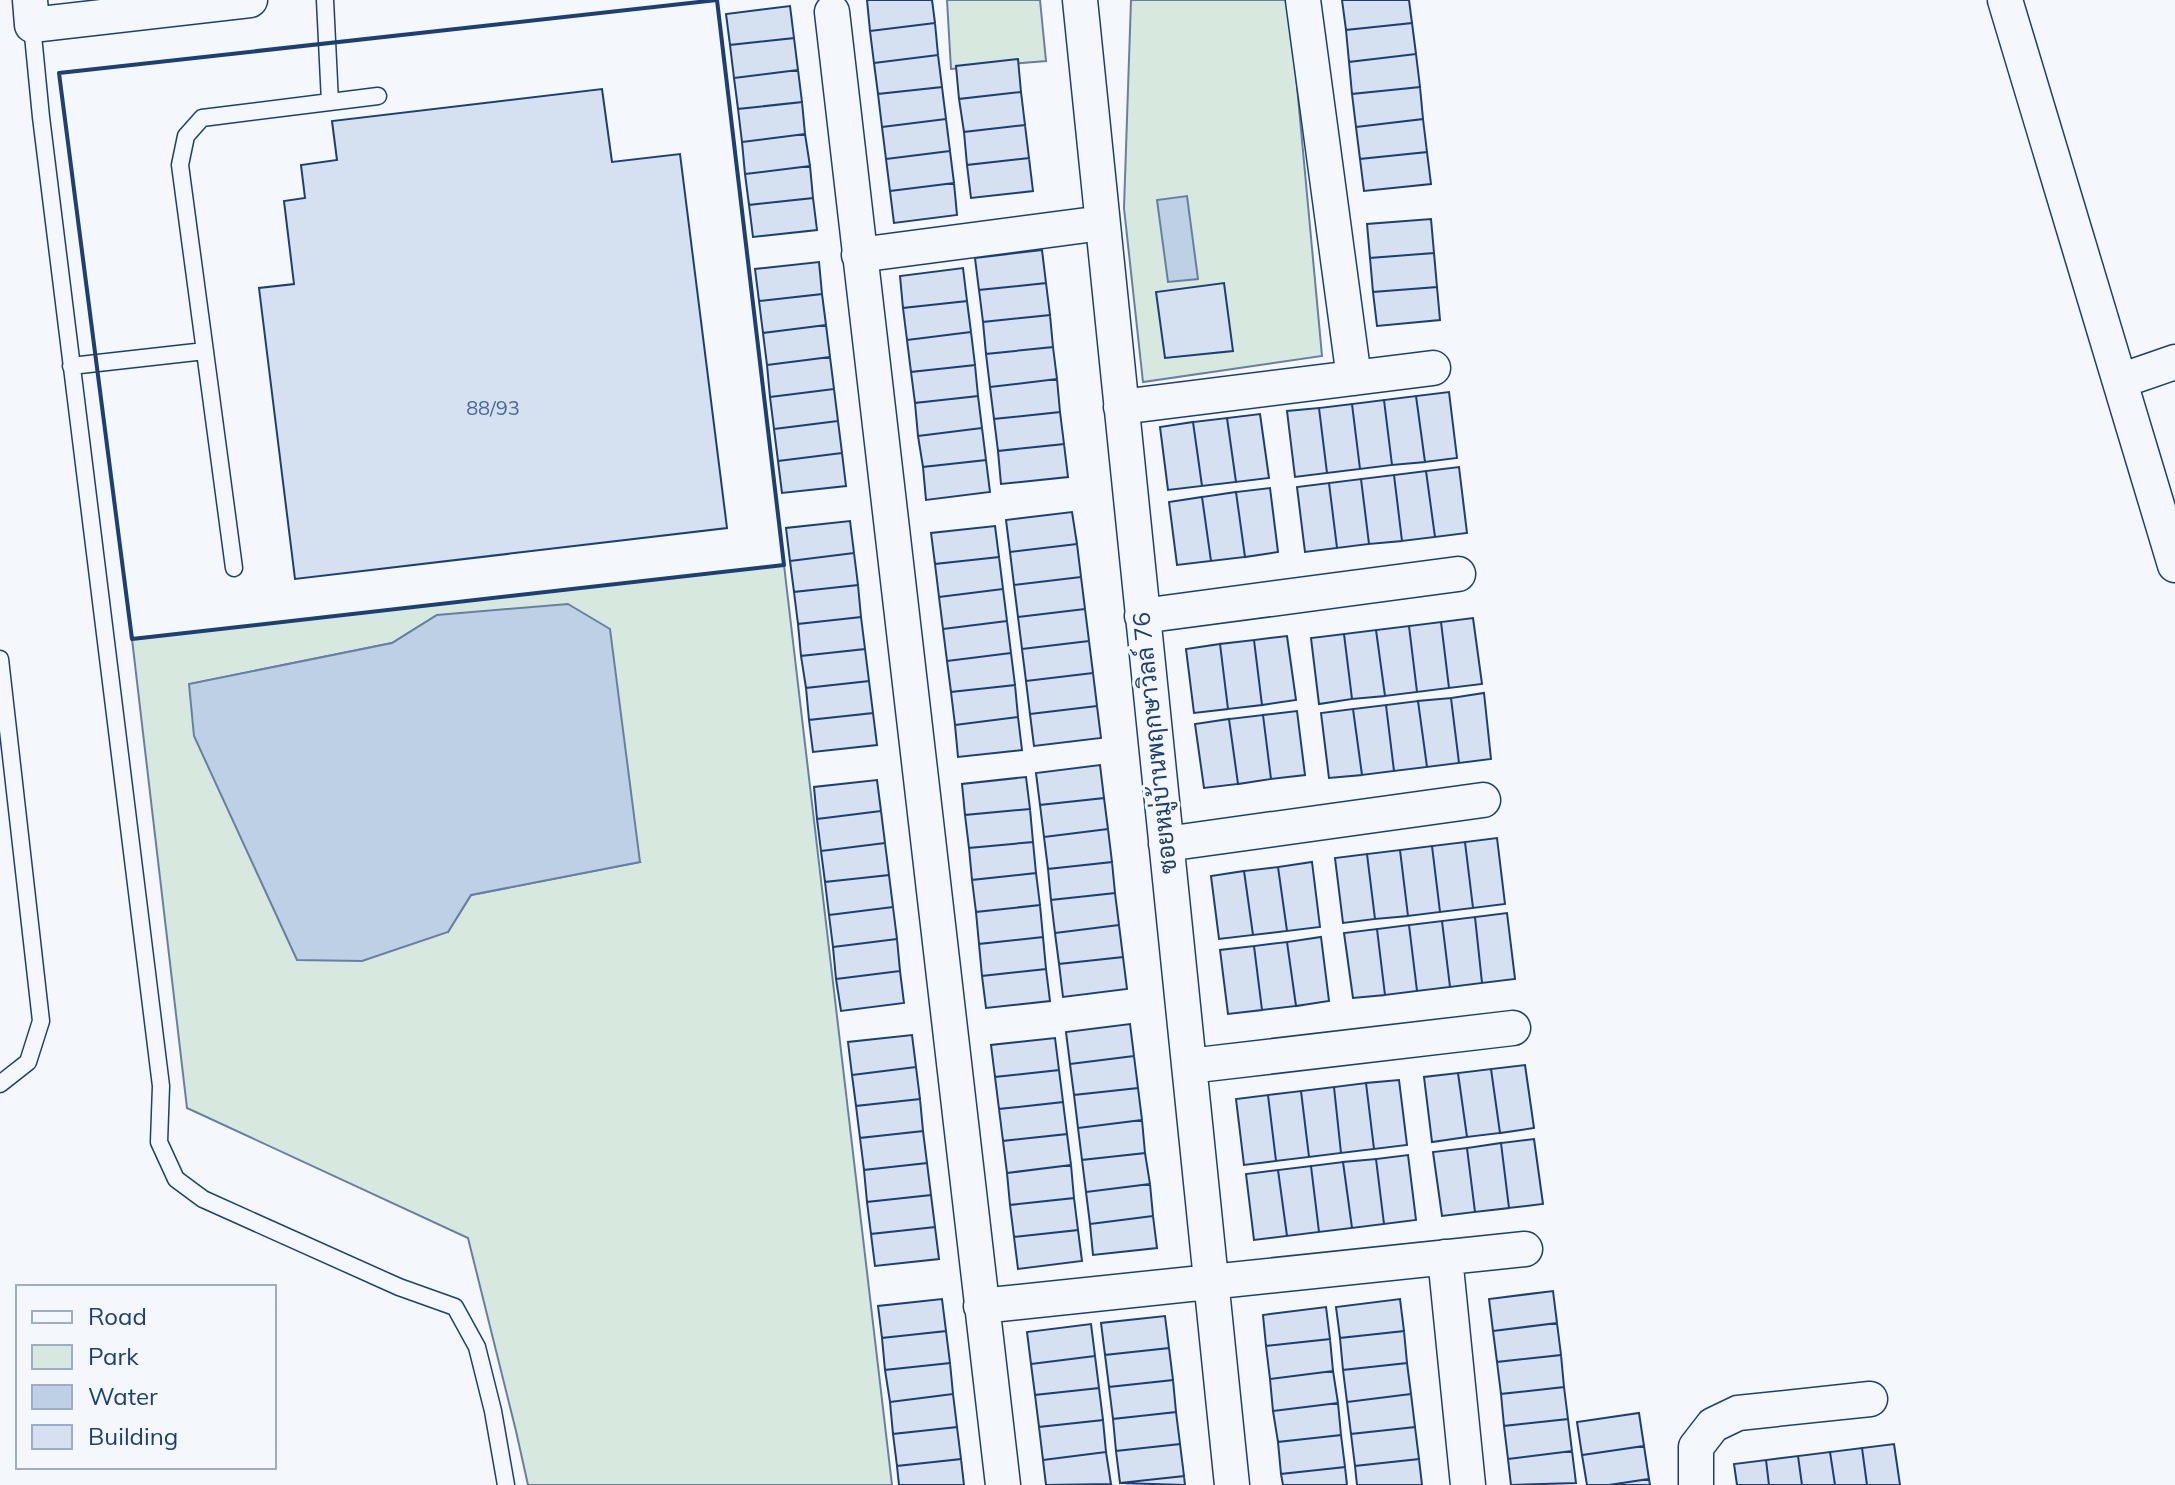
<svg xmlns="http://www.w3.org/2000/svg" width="2175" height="1485" viewBox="0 0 2175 1485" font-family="Mulish,Sarabun,sans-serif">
  <rect width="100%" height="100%" fill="#f4f7fb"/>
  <path fill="#d7e8df" stroke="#687fa3" stroke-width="2" fill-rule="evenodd" d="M947,0H1040L1046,61L951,69Z
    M1131,0H1289L1322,356L1143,382L1124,208Z
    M784,565L892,1485H528L516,1431L468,1238L187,1108L132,639ZM437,615L640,862L471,895L448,932L190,684L392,643Z"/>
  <path fill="#bed0e5" stroke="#687fa3" stroke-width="2" d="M1187,196L1198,279L1168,282L1157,200Z
    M568,604L610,629L640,862L471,895L448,932L362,961L297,960L194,736L189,684L392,643L437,615Z"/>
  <path fill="#d5e0f0" stroke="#1d3f73" stroke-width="2" d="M867,0H932L935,23L870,31Z
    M1342,0H1409L1412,23L1346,30Z
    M790,6L794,38L730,45L726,14Z
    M935,23L938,55L874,63L870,31Z
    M1412,23L1416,54L1349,62L1346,30Z
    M794,38L798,70L734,78L730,45Z
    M1416,54L1420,87L1352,94L1349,62Z
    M938,55L942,87L878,94L874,63Z
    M1018,59L1021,92L959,99L956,66Z
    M798,70L802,102L738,109L734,78Z
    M942,87L946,119L882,127L878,94Z
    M1420,87L1423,119L1356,127L1352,94Z
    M602,89L612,162L680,154L727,528L295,579L259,288L294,284L284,201L305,198L301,165L337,160L332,121Z
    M1021,92L1025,125L964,132L959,99Z
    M802,102L805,134L742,142L738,109Z
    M946,119L950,151L886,159L882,127Z
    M1423,119L1427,152L1360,159L1356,127Z
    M1025,125L1029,158L967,165L964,132Z
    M805,134L810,166L745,174L742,142Z
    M950,151L954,183L890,191L886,159Z
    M1427,152L1431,184L1364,191L1360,159Z
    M1029,158L1033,191L971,198L967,165Z
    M810,166L813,198L749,205L745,174Z
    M954,183L957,215L894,223L890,191Z
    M813,198L817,230L753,237L749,205Z
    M1431,219L1434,253L1370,258L1367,224Z
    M1042,250L1046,283L979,290L975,258Z
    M1434,253L1437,287L1373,292L1370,258Z
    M819,262L822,294L759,301L755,269Z
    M963,268L967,301L903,308L900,276Z
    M1046,283L1050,315L983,322L979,290Z
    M1224,283L1233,351L1165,358L1156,292Z
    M1437,287L1440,320L1377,326L1373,292Z
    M822,294L826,325L763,333L759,301Z
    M967,301L971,332L907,340L903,308Z
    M1050,315L1053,347L986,354L983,322Z
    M826,325L830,357L767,365L763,333Z
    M971,332L975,365L911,372L907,340Z
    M1053,347L1057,379L990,387L986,354Z
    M830,357L834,389L770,397L767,365Z
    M975,365L978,396L915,403L911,372Z
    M1057,379L1060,412L994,419L990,387Z
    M834,389L838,421L774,429L770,397Z
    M1449,392L1457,458L1425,462L1416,396Z
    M978,396L982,428L918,436L915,403Z
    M1416,396L1425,462L1392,465L1384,400Z
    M1384,400L1392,465L1360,469L1352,404Z
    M1352,404L1360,469L1327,473L1319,408Z
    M1319,408L1327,473L1295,477L1287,411Z
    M1060,412L1064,444L998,451L994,419Z
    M1260,414L1269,478L1236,482L1227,418Z
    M1227,418L1236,482L1202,486L1193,422Z
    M838,421L842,453L778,461L774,429Z
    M1193,422L1202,486L1168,490L1160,427Z
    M982,428L986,460L923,467L918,436Z
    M1064,444L1068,477L1001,484L998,451Z
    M842,453L846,486L782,493L778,461Z
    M986,460L990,492L926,500L923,467Z
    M1459,467L1467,533L1435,537L1426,471Z
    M1426,471L1435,537L1402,541L1394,475Z
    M1394,475L1402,541L1369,544L1361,479Z
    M1361,479L1369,544L1337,548L1329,483Z
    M1329,483L1337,548L1305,552L1297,487Z
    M1270,488L1278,552L1245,557L1236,492Z
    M1236,492L1245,557L1211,561L1202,497Z
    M1202,497L1211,561L1177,565L1169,502Z
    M1072,512L1077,544L1010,552L1006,520Z
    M850,521L854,553L790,561L786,528Z
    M995,526L999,557L935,564L931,533Z
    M1077,544L1081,577L1014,585L1010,552Z
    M854,553L858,585L794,592L790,561Z
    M999,557L1003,589L939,597L935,564Z
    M1081,577L1085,609L1018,617L1014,585Z
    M858,585L861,617L798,624L794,592Z
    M1003,589L1007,621L943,629L939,597Z
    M1085,609L1089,641L1022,649L1018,617Z
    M861,617L865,649L801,656L798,624Z
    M1473,618L1482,684L1449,688L1441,622Z
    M1007,621L1011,653L947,661L943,629Z
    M1441,622L1449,688L1417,692L1409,626Z
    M1409,626L1417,692L1385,696L1376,630Z
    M1376,630L1385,696L1352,699L1344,634Z
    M1344,634L1352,699L1319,704L1311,638Z
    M1287,636L1296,700L1262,705L1254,640Z
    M1254,640L1262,705L1228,709L1220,644Z
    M1089,641L1093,673L1026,681L1022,649Z
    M1220,644L1228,709L1194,713L1186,649Z
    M865,649L869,681L806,688L801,656Z
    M1011,653L1015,685L951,692L947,661Z
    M1093,673L1097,706L1030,714L1026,681Z
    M869,681L873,713L809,720L806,688Z
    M1015,685L1018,717L955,725L951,692Z
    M1484,693L1491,759L1459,763L1451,698Z
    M1451,698L1459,763L1427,767L1418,701Z
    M1418,701L1427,767L1394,771L1386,705Z
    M1386,705L1394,771L1362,775L1353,709Z
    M1097,706L1101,738L1034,746L1030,714Z
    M1353,709L1362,775L1329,778L1321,713Z
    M1297,711L1305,775L1271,779L1263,715Z
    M873,713L877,745L813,752L809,720Z
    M1263,715L1271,779L1238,784L1229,719Z
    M1018,717L1022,750L958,757L955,725Z
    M1229,719L1238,784L1204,788L1195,724Z
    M1100,765L1104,798L1040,805L1036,773Z
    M1026,777L1030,809L965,815L962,784Z
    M877,780L881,811L817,819L814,787Z
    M1104,798L1108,829L1044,837L1040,805Z
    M1030,809L1033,842L969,848L965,815Z
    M881,811L885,843L821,851L817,819Z
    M1108,829L1112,862L1048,869L1044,837Z
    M1497,838L1505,904L1473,908L1465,842Z
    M1033,842L1036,873L972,880L969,848Z
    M1465,842L1473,908L1440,912L1432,846Z
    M885,843L889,875L825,882L821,851Z
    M1432,846L1440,912L1408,916L1400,850Z
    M1400,850L1408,916L1375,919L1367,854Z
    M1367,854L1375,919L1343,923L1335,858Z
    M1112,862L1115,893L1051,900L1048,869Z
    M1312,862L1320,927L1287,931L1278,867Z
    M1278,867L1287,931L1253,935L1244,871Z
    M1244,871L1253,935L1219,939L1211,876Z
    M1036,873L1040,905L976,912L972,880Z
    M889,875L893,907L829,915L825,882Z
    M1115,893L1119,925L1055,933L1051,900Z
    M1040,905L1043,937L979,944L976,912Z
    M893,907L897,939L833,947L829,915Z
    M1507,913L1515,979L1482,983L1475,917Z
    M1475,917L1482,983L1450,987L1442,921Z
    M1442,921L1450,987L1417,991L1409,925Z
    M1119,925L1123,957L1059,964L1055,933Z
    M1409,925L1417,991L1385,995L1377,929Z
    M1377,929L1385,995L1353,998L1344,933Z
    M1043,937L1046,969L982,976L979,944Z
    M1321,937L1329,1001L1296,1006L1287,942Z
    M897,939L900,971L836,979L833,947Z
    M1287,942L1296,1006L1262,1010L1254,946Z
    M1254,946L1262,1010L1228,1014L1220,950Z
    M1123,957L1127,989L1063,997L1059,964Z
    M1046,969L1050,1001L986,1008L982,976Z
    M900,971L904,1003L841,1011L836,979Z
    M1130,1024L1134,1056L1070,1064L1066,1032Z
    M912,1035L916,1067L852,1075L848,1042Z
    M1055,1038L1059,1070L995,1077L991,1045Z
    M1134,1056L1138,1088L1074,1095L1070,1064Z
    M1525,1065L1534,1128L1500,1133L1491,1069Z
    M916,1067L920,1099L856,1106L852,1075Z
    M1491,1069L1500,1133L1467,1137L1458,1073Z
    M1059,1070L1063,1102L999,1109L995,1077Z
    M1458,1073L1467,1137L1432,1142L1424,1077Z
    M1399,1080L1407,1145L1374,1149L1366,1083Z
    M1366,1083L1374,1149L1341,1153L1334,1087Z
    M1334,1087L1341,1153L1309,1157L1301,1091Z
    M1138,1088L1142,1120L1078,1128L1074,1095Z
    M1301,1091L1309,1157L1276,1161L1268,1095Z
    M1268,1095L1276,1161L1244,1165L1236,1099Z
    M920,1099L923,1131L860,1138L856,1106Z
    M1063,1102L1067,1134L1003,1141L999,1109Z
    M1142,1120L1145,1153L1082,1160L1078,1128Z
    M923,1131L927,1163L864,1170L860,1138Z
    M1067,1134L1071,1165L1007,1173L1003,1141Z
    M1534,1139L1543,1204L1509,1208L1501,1143Z
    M1501,1143L1509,1208L1475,1212L1467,1148Z
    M1467,1148L1475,1212L1442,1216L1433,1152Z
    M1145,1153L1150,1184L1086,1192L1082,1160Z
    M1408,1155L1416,1220L1384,1224L1376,1159Z
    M1376,1159L1384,1224L1352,1228L1343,1162Z
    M1343,1162L1352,1228L1319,1232L1311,1166Z
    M927,1163L931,1195L867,1202L864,1170Z
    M1071,1165L1074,1198L1010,1205L1007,1173Z
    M1311,1166L1319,1232L1287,1236L1278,1170Z
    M1278,1170L1287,1236L1254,1240L1246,1174Z
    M1150,1184L1153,1216L1090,1224L1086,1192Z
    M931,1195L935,1227L871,1234L867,1202Z
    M1074,1198L1078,1230L1014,1237L1010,1205Z
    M1153,1216L1157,1248L1093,1255L1090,1224Z
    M935,1227L939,1259L875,1266L871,1234Z
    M1078,1230L1082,1261L1018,1269L1014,1237Z
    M1553,1291L1557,1323L1493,1331L1489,1299Z
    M942,1299L946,1331L882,1338L878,1306Z
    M1400,1299L1404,1331L1340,1338L1336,1307Z
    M1326,1307L1330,1339L1266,1346L1263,1315Z
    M1165,1316L1169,1348L1105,1355L1101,1323Z
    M1557,1323L1561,1355L1497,1362L1493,1331Z
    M1091,1324L1095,1356L1031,1364L1027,1332Z
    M946,1331L950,1363L885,1370L882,1338Z
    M1404,1331L1407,1363L1343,1370L1340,1338Z
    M1330,1339L1333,1371L1270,1379L1266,1346Z
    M1169,1348L1173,1380L1109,1387L1105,1355Z
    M1561,1355L1564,1387L1501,1394L1497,1362Z
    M1095,1356L1099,1388L1035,1395L1031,1364Z
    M950,1363L953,1394L890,1402L885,1370Z
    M1407,1363L1411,1394L1347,1402L1343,1370Z
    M1333,1371L1338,1403L1273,1411L1270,1379Z
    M1173,1380L1176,1412L1113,1419L1109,1387Z
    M1564,1387L1568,1419L1504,1426L1501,1394Z
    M1099,1388L1103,1420L1039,1427L1035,1395Z
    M953,1394L957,1427L893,1434L890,1402Z
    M1411,1394L1415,1427L1351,1434L1347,1402Z
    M1338,1403L1341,1435L1278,1442L1273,1411Z
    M1176,1412L1180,1444L1116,1451L1113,1419Z
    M1639,1413L1644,1446L1582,1455L1577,1422Z
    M1568,1419L1572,1451L1508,1459L1504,1426Z
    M1103,1420L1106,1452L1043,1460L1039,1427Z
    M957,1427L961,1459L897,1466L893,1434Z
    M1415,1427L1419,1459L1355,1466L1351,1434Z
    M1341,1435L1345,1467L1281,1474L1278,1442Z
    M1180,1444L1184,1476L1120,1483L1116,1451Z
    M1894,1444L1900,1485H1867L1862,1448Z
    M1644,1446L1649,1479L1609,1485H1587L1582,1455Z
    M1862,1448L1867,1485H1835L1830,1452Z
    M1572,1451L1576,1483L1511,1485L1508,1459Z
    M1106,1452L1111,1484L1046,1485L1043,1460Z
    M1830,1452L1835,1485H1802L1798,1456Z
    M1798,1456L1802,1485H1769L1766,1460Z
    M961,1459L964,1485H899L897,1466Z
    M1419,1459L1422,1485H1357L1355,1466Z
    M1766,1460L1769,1485H1737L1734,1464Z
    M1345,1467L1347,1485H1283L1281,1474Z
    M1184,1476L1185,1485L1120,1483Z
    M1649,1479L1650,1485H1609Z"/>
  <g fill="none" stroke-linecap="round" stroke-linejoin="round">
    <defs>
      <path id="lane" d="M325,0L330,102
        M32,25L41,117L161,1086L159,1142L176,1179L203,1199L399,1287L455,1307L477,1347L493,1411L506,1485
        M71,366L205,351
        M234,568L180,165L186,136L202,118L378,96
        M0,659L41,1021L28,1062L0,1084"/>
      <path id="street" d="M30,0L32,25L250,0
        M1080,0L1232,1485
        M1303,0L1354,378
        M2005,0L2175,565
        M832,12L1003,1485
        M859,255L1102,223
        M2120,381L2175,362
        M1121,407L1433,368
        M1142,616L1458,574
        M1166,844L1483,800
        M1189,1066L1513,1028
        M1445,1257L1468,1485
        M981,1306L1525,1249
        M1696,1485V1447L1713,1425L1738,1413L1870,1399"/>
    </defs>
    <use href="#lane" stroke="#1d3f73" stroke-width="19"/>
    <use href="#street" stroke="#1d3f73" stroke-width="37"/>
    <use href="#lane" stroke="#f4f7fb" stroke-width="16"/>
    <use href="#street" stroke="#f4f7fb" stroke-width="34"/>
    <path stroke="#1d3f73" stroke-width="4" d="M717,0L784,565L132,639L59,73Z"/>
  </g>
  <g text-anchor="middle" stroke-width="6" stroke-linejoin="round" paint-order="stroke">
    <g font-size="20" fill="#4b6792">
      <text x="493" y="415">88/93</text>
    </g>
    <g font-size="24" fill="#1d3f73" stroke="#f4f7fb">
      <text transform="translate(1155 743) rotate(-96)" y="8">ซอยหมู่บ้านพฤกษาวิลล์ 76</text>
    </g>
  </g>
  <rect x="16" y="1285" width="260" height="184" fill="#f4f7fb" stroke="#9eadc5" stroke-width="2"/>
  <rect x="32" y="1311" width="40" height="12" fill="#f4f7fb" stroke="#9eadc5" stroke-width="2"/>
  <text x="88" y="1325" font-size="24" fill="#1d3f73">Road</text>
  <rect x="32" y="1345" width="40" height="24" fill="#d7e8df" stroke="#9eadc5" stroke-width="2"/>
  <text x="88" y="1365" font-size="24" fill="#1d3f73">Park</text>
  <rect x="32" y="1385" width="40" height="24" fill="#bed0e5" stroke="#9eadc5" stroke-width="2"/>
  <text x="88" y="1405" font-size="24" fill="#1d3f73">Water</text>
  <rect x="32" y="1425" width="40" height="24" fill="#d5e0f0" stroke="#9eadc5" stroke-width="2"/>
  <text x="88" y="1445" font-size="24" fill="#1d3f73">Building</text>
</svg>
